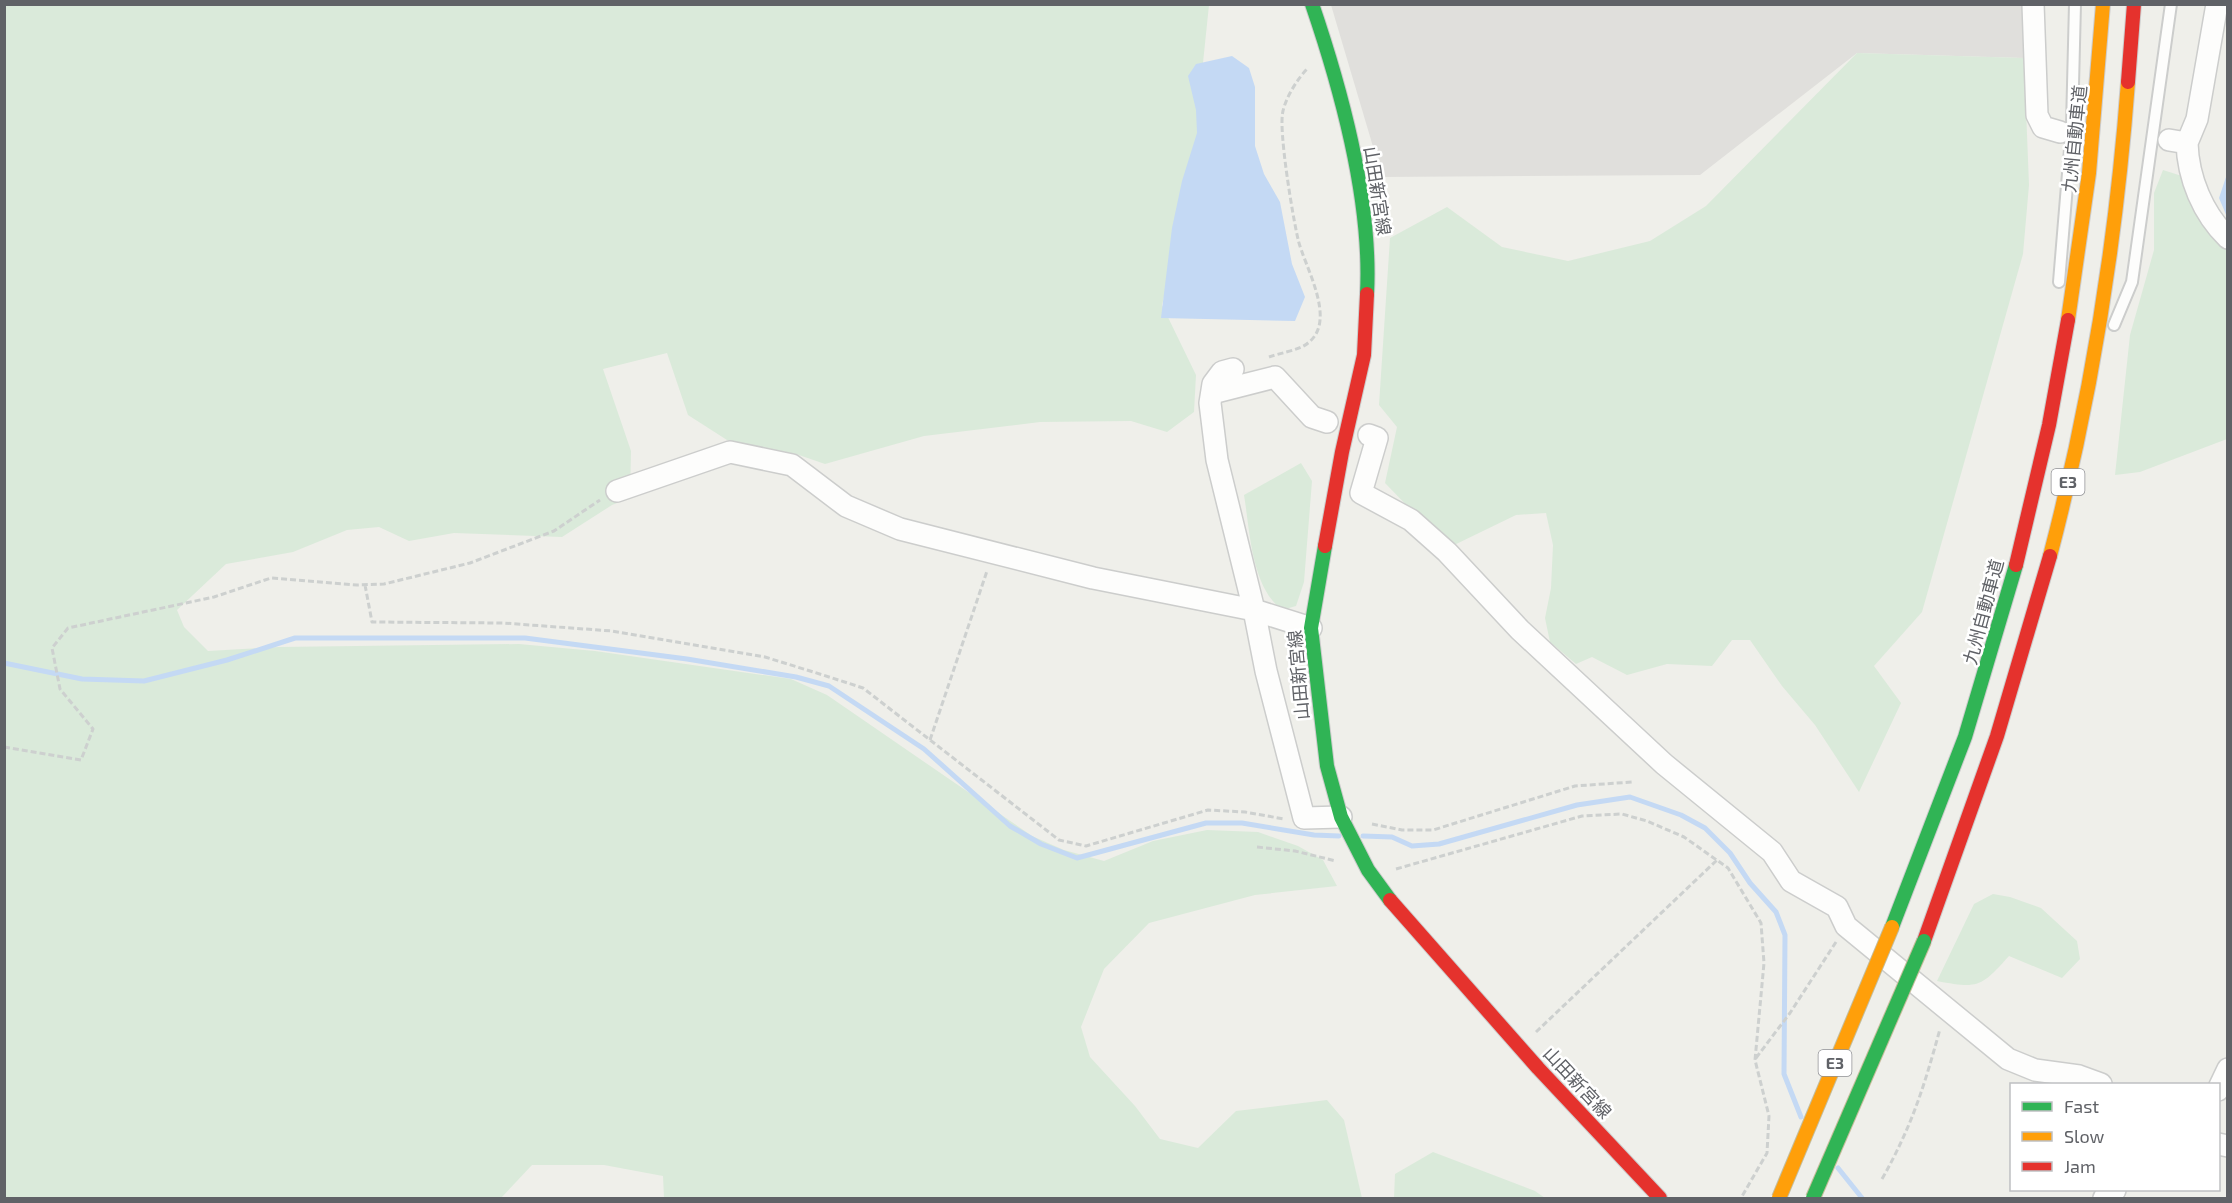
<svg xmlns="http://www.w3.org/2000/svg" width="2232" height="1203" viewBox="0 0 2232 1203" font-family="'Exo 2','Noto Sans JP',sans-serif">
  <rect width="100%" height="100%" fill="#efefea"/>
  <path fill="#e0dfdc" d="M1331,5H2024V58L1857,53L1700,175L1382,177Z"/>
  <path fill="#daeada" d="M5,5H1209L1201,82L1210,179L1180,231L1162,305L1196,375L1194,412L1167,432L1131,421L1040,422L924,436L825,464L796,454L727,440L688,415L667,353L603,369L631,451L630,498L612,505L562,537L454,533L409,541L379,527L347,530L293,552L226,564L177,610L184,627L208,651L279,647L519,644L595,651L791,679L827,695L1032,836L1064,850L1104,861L1153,841L1207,830L1258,832L1298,846L1323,860L1337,886L1255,895L1149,923L1104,969L1081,1027L1090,1057L1135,1106L1160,1139L1198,1148L1236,1111L1327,1100L1344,1120L1362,1198H664L663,1176L604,1165H532L501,1198H5Z
    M1857,53L2024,58L2029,185L2023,254L1922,612L1874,666L1901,703L1859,792L1815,725L1782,686L1750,640H1732L1712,666L1667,664L1627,675L1592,657L1576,664L1550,642L1545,618L1551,588L1553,545L1546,513L1516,515L1448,548L1385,483L1397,427L1379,405L1390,238L1447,207L1502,247L1568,261L1650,241L1706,206Z
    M2163,170L2185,177L2227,244V439L2140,472L2115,475L2130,335L2154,250V193Z
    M1301,463L1312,481L1304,582L1296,606L1282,610C1251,586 1250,531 1244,495Z
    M1993,894L2010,897L2041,908L2077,941L2080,959L2062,978L2009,956C1981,987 1979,989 1937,981L1974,904Z
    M1433,1152L1535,1191L1545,1198H1394L1395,1174Z"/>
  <path fill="#c4d9f4" d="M1232,56L1249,68L1255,87V146L1264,174L1280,202L1292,264L1305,297L1295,321L1161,318L1172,228L1182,181L1197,133L1196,110L1188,76L1196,64Z
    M2227,174V217L2219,198Z"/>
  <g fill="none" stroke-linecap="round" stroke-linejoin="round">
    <path stroke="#c4d9f4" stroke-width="5" d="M4,663L82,679L144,681L227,660L295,638H525L687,659L796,677L829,686L924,749L1010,826L1041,844L1077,858L1206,823H1242L1314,835L1339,836
      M1363,836L1392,837L1412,846L1439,844L1577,805L1630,797L1681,815L1705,828L1730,853L1750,883L1776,912L1785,935L1784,1074L1801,1117
      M1838,1168L1862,1198"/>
    <defs>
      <path id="lane" d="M2059,282L2072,125L2075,4
        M2114,325L2132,282L2171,4"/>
      <path id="street" d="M2033,4L2037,115L2043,127L2060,132
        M2169,140L2187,143L2197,119L2217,4
        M2187,143C2188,178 2203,214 2228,238
        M1233,369L1222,372L1213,384L1210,403L1217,460L1254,610L1266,671L1304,818L1341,817
        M1212,393L1275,377L1312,417L1327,422
        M1369,435L1377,438L1361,493L1411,520L1447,552L1520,630L1664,764L1772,852L1791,881L1837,907L1846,926L2008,1059L2035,1070L2079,1076L2101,1084
        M617,491L730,452L792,465L846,506L900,529L1093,578L1254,610L1311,628
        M2218,1090L2228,1069
        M2218,1144L2228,1146
        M2104,1198L2115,1190"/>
      <path id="fast" d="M1312,4C1342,92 1372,201 1367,294
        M1325,546L1311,628L1327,766L1341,817L1368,870L1390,900
        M1892,927L1965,737L2016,565"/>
      <path id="slow" d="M2068,320L2089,173L2103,4
        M2050,556C2091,400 2116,243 2128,82"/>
      <path id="jam" d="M2128,82L2134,4
        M1325,546L1342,452L1364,355L1367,294
        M2016,565L2049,425L2068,320
        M1390,900L1538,1068L1660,1198
        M1924,941L1997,736L2050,556"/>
    </defs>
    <use href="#lane" stroke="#cccdcc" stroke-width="14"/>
    <use href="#street" stroke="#cccdcc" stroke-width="24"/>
    <use href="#fast" stroke="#ccc" stroke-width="16"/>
    <use href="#slow" stroke="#ccc" stroke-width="16"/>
    <use href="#jam" stroke="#ccc" stroke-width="16"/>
    <path stroke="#cdd0cf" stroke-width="3" stroke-dasharray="6 3" stroke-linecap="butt" d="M1269,357C1280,353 1300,350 1308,343C1338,320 1304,266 1298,239C1293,218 1278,129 1283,111C1286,97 1298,78 1308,68
      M365,585L372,622L503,623L612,631L765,657L823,675L863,688L1059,840L1086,846L1208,810L1245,812L1284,819
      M930,740L987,571
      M4,747L81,760L93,729L60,689L52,648L68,628L214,597L271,578L357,585L384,584L470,563L554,531L600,500
      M1372,824L1402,830H1433L1575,786L1632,782
      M1257,847L1295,851L1336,861
      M1396,869L1582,816L1622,814L1647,821L1684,837L1728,868L1761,923L1764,963L1755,1060L1769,1116L1767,1153L1741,1198
      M1536,1032L1717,860
      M1756,1058L1790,1013L1836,942
      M1882,1179C1912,1126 1924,1087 1940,1029"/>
    <use href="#lane" stroke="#fdfdfc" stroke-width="10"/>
    <use href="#street" stroke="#fdfdfc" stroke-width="21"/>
    <use href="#fast" stroke="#30b455" stroke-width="14"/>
    <use href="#slow" stroke="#ff9f0a" stroke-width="14"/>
    <use href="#jam" stroke="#e5322d" stroke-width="14"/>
    <defs>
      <path id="fast-bridge" d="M1813,1198L1924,941"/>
      <path id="slow-bridge" d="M1779,1198L1892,927"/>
    </defs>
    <use href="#fast-bridge" stroke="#c4bc9a" stroke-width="16" stroke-linecap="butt"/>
    <use href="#slow-bridge" stroke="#c4bc9a" stroke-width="16" stroke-linecap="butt"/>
    <use href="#fast-bridge" stroke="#30b455" stroke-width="14"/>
    <use href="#slow-bridge" stroke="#ff9f0a" stroke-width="14"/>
  </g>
  <g text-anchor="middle" stroke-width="5" stroke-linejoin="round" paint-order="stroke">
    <g fill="#fff" stroke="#909195" stroke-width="1.5">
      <rect x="2051.5" y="469" width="33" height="26" rx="4.5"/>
      <rect x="1818.5" y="1050" width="33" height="26" rx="4.5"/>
    </g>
    <g font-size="16" font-weight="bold" fill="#606267">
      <text x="2068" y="488">E3</text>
      <text x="1835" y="1069">E3</text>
    </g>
    <g font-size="18" fill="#606267" stroke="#fff">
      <text transform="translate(2075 139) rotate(-84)" y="6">九州自動車道</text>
      <text transform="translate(1377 191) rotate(81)" y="6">山田新宮線</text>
      <text transform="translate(1984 612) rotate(-75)" y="6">九州自動車道</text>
      <text transform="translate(1299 675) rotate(-95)" y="6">山田新宮線</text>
      <text transform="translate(1577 1083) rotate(47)" y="6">山田新宮線</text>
    </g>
  </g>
  <rect width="2232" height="1203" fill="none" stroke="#606267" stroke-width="12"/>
  <rect x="2010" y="1083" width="210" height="108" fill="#ffffff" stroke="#bfc0c2" stroke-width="1.5"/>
  <rect x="2022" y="1102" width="30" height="9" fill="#30b455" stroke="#bfc0c2" stroke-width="1.5"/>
  <text x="2064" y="1113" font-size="18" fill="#606267">Fast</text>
  <rect x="2022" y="1132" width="30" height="9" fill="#ff9f0a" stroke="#bfc0c2" stroke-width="1.5"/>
  <text x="2064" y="1143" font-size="18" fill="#606267">Slow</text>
  <rect x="2022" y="1162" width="30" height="9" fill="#e5322d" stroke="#bfc0c2" stroke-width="1.5"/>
  <text x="2064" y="1173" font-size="18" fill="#606267">Jam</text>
</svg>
